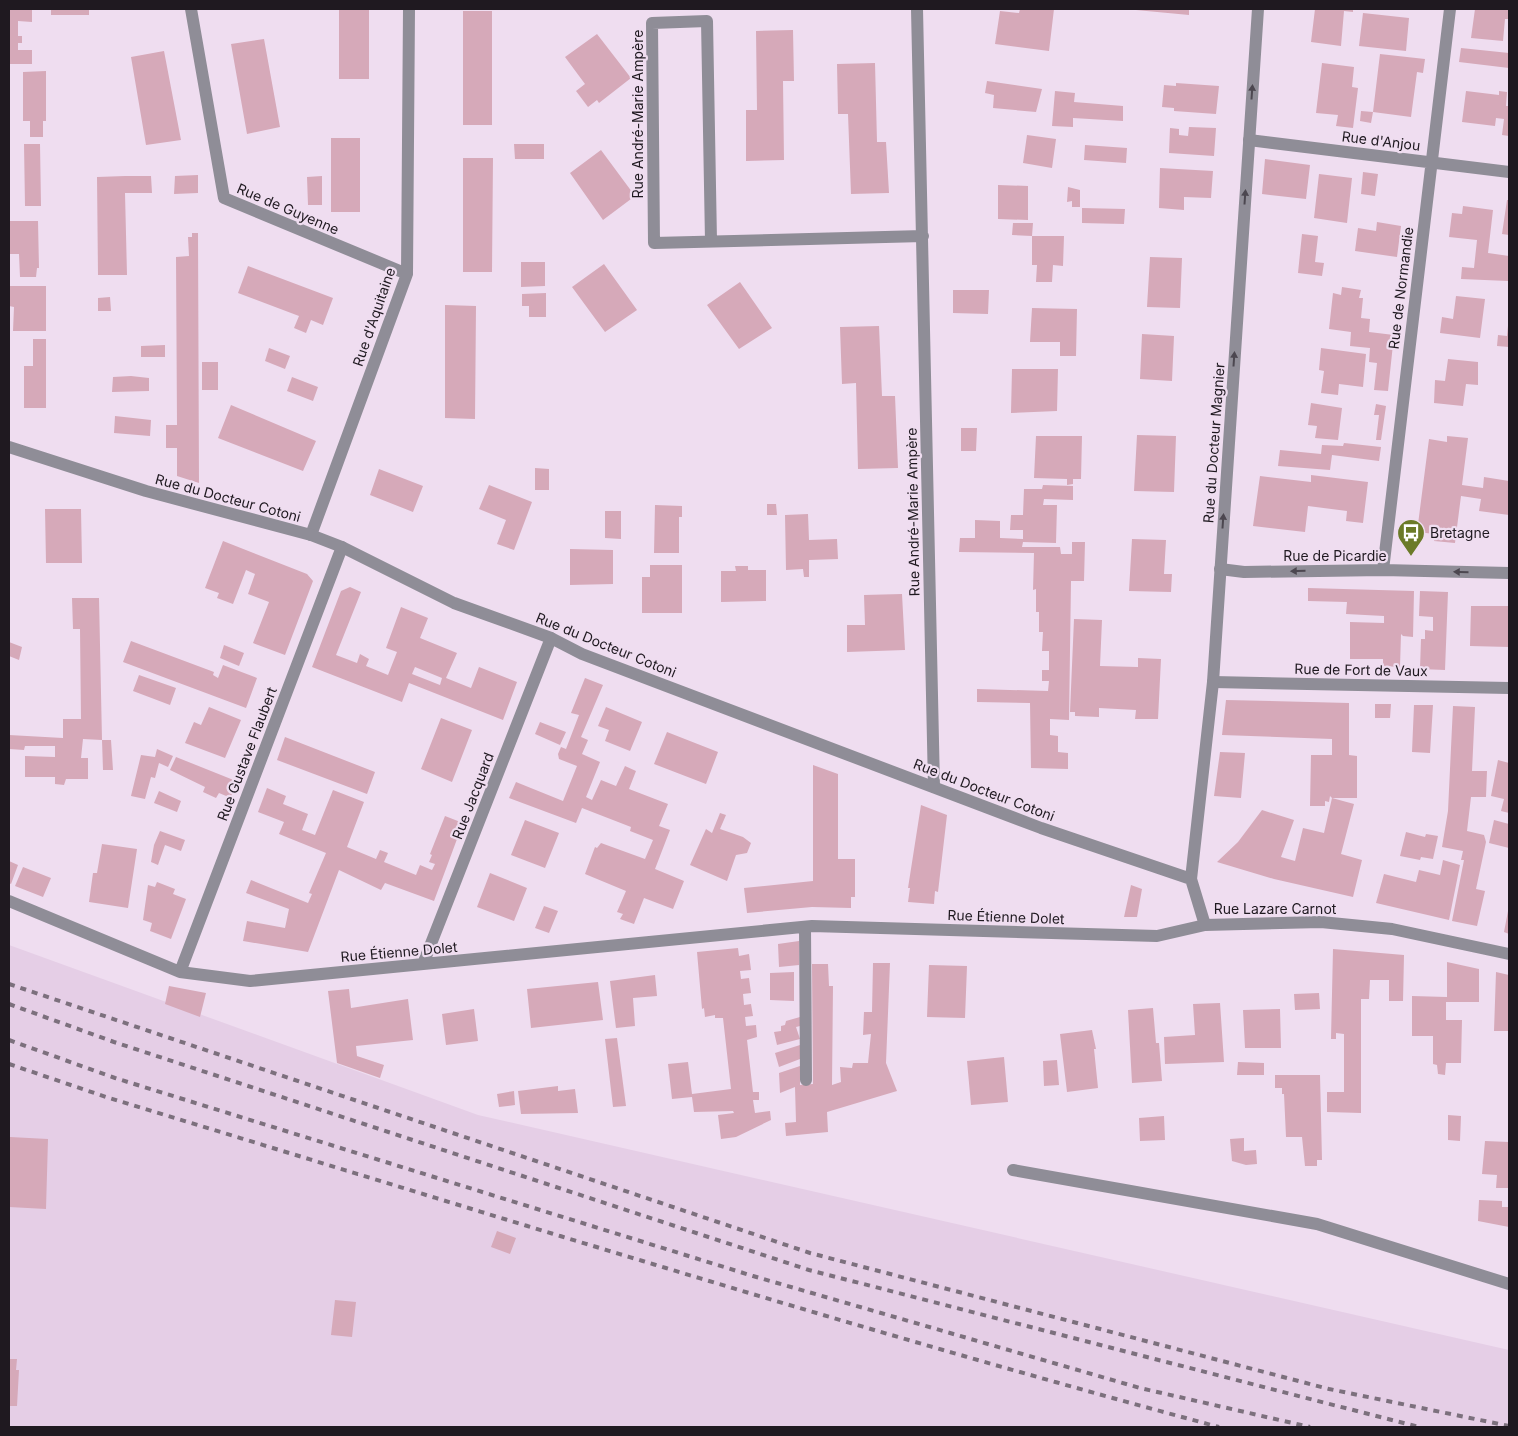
<svg xmlns="http://www.w3.org/2000/svg" width="1518" height="1436" viewBox="0 0 1518 1436" font-family="Inter,sans-serif">
  <rect width="100%" height="100%" fill="#efddf0"/>
  <path fill="#e5cee6" d="M9,945L478,1115L1509,1350V1427H9Z"/>
  <path fill="#d6a9b9" fill-rule="evenodd" d="M9,9H32V22L18,21V36H22V43H18V50H32V64H9Z
    M51,9H89V15H51Z
    M339,9H369V79H339Z
    M1020,9H1054L1049,51L995,44L1000,11L1019,13Z
    M1136,9H1189V15L1136,10Z
    M1315,9H1353V12L1344,11L1341,46L1311,42Z
    M1475,9H1509V19H1505L1503,41L1471,38Z
    M463,11H492V125H463Z
    M1363,13L1409,18L1406,51L1359,46Z
    M793,30L794,81H783L784,160L746,161V110H757L756,31Z
    M597,34L631,78L599,103L597,100L588,107L576,91L585,84L565,57Z
    M264,39L280,127L247,134L231,44Z
    M1461,48L1509,53V68L1459,62Z
    M164,51L181,140L146,145L131,57Z
    M1380,54L1425,59L1423,73L1417,72L1411,117L1373,112Z
    M875,63L877,142H886L889,193L851,194L848,114H838L837,64Z
    M1322,63L1354,67L1352,87L1358,88L1353,128L1336,126L1338,115L1316,113Z
    M46,71V121H43V137H30V121H23V72Z
    M987,81L1042,89L1036,112L993,108L994,95L985,93Z
    M1176,83L1219,86L1216,114L1174,111V108L1162,107L1164,85L1176,86Z
    M1055,91L1075,93L1074,102L1123,106V121L1073,118V127L1052,126Z
    M1466,91L1499,95V91L1507,92L1506,106H1509V136L1502,135L1504,119L1496,118L1495,126L1462,122Z
    M1361,111L1373,112L1371,123L1360,121Z
    M1189,127L1216,128L1214,156L1169,153L1170,128L1179,129V135L1188,136Z
    M1027,135L1056,139L1052,168L1023,163Z
    M331,138H360V212H331Z
    M24,144H40L41,206H25Z
    M514,144H544V159H515Z
    M1085,145L1127,148L1126,163L1084,160Z
    M601,150L635,196L603,220L570,173Z
    M463,158H493L492,272H463Z
    M1265,159L1310,165L1306,199L1262,194Z
    M1160,168L1213,171L1211,198L1184,197V210L1159,208Z
    M1363,172L1378,174L1375,196L1361,194Z
    M1319,174L1352,178L1347,223L1314,218Z
    M198,175V193L174,194L175,176Z
    M125,176H151L152,193H125L127,275H98L97,177Z
    M322,176V205H308L307,177Z
    M998,185L1028,186V220L998,219Z
    M1068,187L1080,190V207H1072V201L1067,202Z
    M1507,200H1509V235L1502,234Z
    M1463,206L1493,210L1488,253L1509,256L1508,281L1461,279L1462,267L1474,268L1477,240L1449,237L1452,213L1462,214Z
    M1082,208L1125,209L1124,224L1082,223Z
    M9,221H38L39,268H37L36,277H20L19,254H9Z
    M1377,222L1401,226L1397,257L1355,251L1358,228L1376,231Z
    M1013,223H1033L1032,236L1012,235Z
    M192,233H198L199,483L177,476V448H166V425H177L176,257L189,256L188,237H192Z
    M1302,234L1318,236L1315,262L1324,263L1322,276L1298,273Z
    M1032,236H1064L1063,266L1053,265L1052,282H1036L1037,265H1032Z
    M1150,257L1182,258L1180,308L1147,307Z
    M521,262H545V286L521,287Z
    M604,264L637,310L605,332L572,287Z
    M248,266L333,298L323,325L311,320L306,333L294,328L299,316L238,293Z
    M740,282L772,328L739,349L707,305Z
    M9,286H46V331H13L14,307L9,306Z
    M1342,287L1361,290L1359,298H1363L1361,318L1370,319L1369,332L1394,335L1388,391L1374,390L1377,363L1369,362L1370,348L1350,346L1351,332L1329,329L1333,293L1341,295Z
    M953,290H989L988,314L953,313Z
    M546,293V317H529V306H522V294Z
    M1456,296L1485,299L1480,338L1440,333L1442,317L1453,319Z
    M110,297L111,311H98V298Z
    M445,305L476,306L475,419L445,418Z
    M1032,308L1077,309L1076,356H1060V342H1030Z
    M879,326L882,396H895L898,468L858,469L856,383L842,384L840,327Z
    M1508,326L1509,347L1497,346L1498,335L1507,336Z
    M1142,334L1174,336L1172,381L1140,379Z
    M33,339H46V408H24V366H33Z
    M165,345V357H141V346Z
    M269,348L290,356L285,369L265,361Z
    M1321,348L1366,354L1363,387L1339,384L1338,395L1321,393L1324,371L1319,370Z
    M1448,359L1478,362V385L1466,384L1463,406L1434,403L1435,380L1445,381Z
    M202,362H218V390H202Z
    M1012,369H1058L1057,411L1011,413Z
    M131,376L149,378V391L112,392L113,377Z
    M292,377L318,387L313,401L287,391Z
    M1311,403L1342,408L1338,440L1315,438L1317,426L1308,425Z
    M1376,404L1386,406L1381,440H1376L1379,415H1374Z
    M231,405L316,441L303,471L218,438Z
    M115,416L151,420L150,436L114,433Z
    M961,428H977L976,451H961Z
    M1137,435L1176,436L1174,492L1134,491Z
    M1036,436H1082L1081,479H1073V484L1067,485V479L1034,478Z
    M1447,436L1468,438L1462,485L1483,488L1484,477L1509,481V515L1479,511L1481,499L1461,496L1455,543L1434,541L1435,534L1417,532L1429,439L1447,442Z
    M1344,443L1381,447L1379,461L1332,455L1330,470L1278,466L1280,450L1321,454L1322,445L1343,446Z
    M535,468L549,469V490H535Z
    M379,469L423,486L413,512L370,495Z
    M1311,475L1368,482L1363,523L1346,521L1347,511L1308,506L1305,532L1253,526L1260,476L1311,482Z
    M489,485L532,502L514,550L497,544L506,520L479,509Z
    M1043,485L1073,486V500L1044,499L1043,505H1057L1056,543L1023,542L1022,547H1060L1061,554H1072V542H1085L1084,581H1071L1069,720L1050,719V735L1058,736V752L1068,753V769L1031,768L1030,703L977,702V689L1048,691L1049,681H1042V670H1049V651H1042L1043,632H1039V612H1036V589L1033,590L1034,553L959,552L960,538H975V520L1000,521V538L1023,539V530H1010L1011,515H1023L1024,489H1042Z
    M767,504H776L777,515H767Z
    M655,505L682,506V517H679V553H654Z
    M45,509H81L82,563H46Z
    M605,511H621V539L605,538Z
    M808,514L809,540L837,539L838,559L809,560V577H804L803,569L786,570L785,515Z
    M1132,539L1166,540L1164,574H1172L1171,592L1129,591Z
    M223,541L307,574L313,581L285,655L253,643L269,602L248,594L255,574L246,570L233,604L217,598L219,593L205,588Z
    M570,549L613,550V584L570,585Z
    M650,565H682V613H642V577H650Z
    M735,566H748V570H766V601L721,602V571H736Z
    M350,587L361,592L336,655L357,663L360,654L369,659L366,666L388,675L397,652L386,648L401,607L428,618L420,638L457,653L446,678L471,688L479,667L517,682L503,720L409,683L402,702L312,667L341,591ZM415,667L442,678L440,685L412,674Z
    M1308,588L1414,591L1413,637L1403,636L1401,634L1400,667L1383,666V659H1350V622L1384,623V616L1346,614L1347,602L1308,601Z
    M1420,591L1448,592L1445,670L1420,669L1421,639H1425V630L1433,631V617L1419,616Z
    M902,594L905,650L847,652V625H865L864,595Z
    M72,598H99L102,740L83,739L81,758H88V779H66L64,785L55,784V777H25V756L55,757V746H25L24,750L9,749V735L63,738V719H81L80,629H73Z
    M1471,606H1509V647L1470,646Z
    M1074,619L1102,620L1100,666L1138,667V658L1161,659L1158,719H1135L1136,710L1099,708V717L1075,716V712H1070Z
    M131,641L214,672L213,675L218,678L223,665L257,678L246,708L123,662Z
    M9,642L22,647L19,660L9,656Z
    M224,645L244,653L239,666L220,658Z
    M139,675L176,688L170,705L133,691Z
    M585,678L603,685L581,737L588,740L582,754L600,762L586,797L592,800L601,780L616,786L625,766L636,771L629,789L668,804L659,826L670,830L655,869L684,881L673,909L644,898L634,924L620,919L623,914L617,912L626,891L585,874L595,847L597,848L601,843L645,859L653,840L630,831L631,827L582,808L576,823L509,798L516,782L563,801L577,766L559,759L558,754L561,747L566,749L579,715L571,713Z
    M1226,700L1349,703V755L1357,756V798H1332L1354,804L1341,854L1362,860L1353,897L1274,879L1217,862L1238,842L1262,810L1294,820L1281,857L1295,861L1303,828L1324,833L1332,798L1330,796L1329,802L1325,801V806H1310L1311,755H1332V739L1222,735Z
    M1375,704H1391L1390,718H1375Z
    M1414,705H1433L1430,753L1412,752Z
    M1453,706L1475,707L1472,771H1487L1486,797H1471L1467,831L1484,835L1486,842L1476,889L1485,891L1477,926L1452,921L1464,860H1461L1463,851L1442,847L1448,811Z
    M209,707L241,720L225,758L185,743L194,722L201,725Z
    M606,707L642,722L630,751L605,741L609,730L598,726Z
    M441,718L472,730L452,782L421,769Z
    M540,722L566,732L560,745L535,734Z
    M667,732L718,752L706,784L654,764Z
    M285,737L375,772L367,794L277,760Z
    M102,740H111L113,770H103Z
    M157,749L173,756L168,767L159,763L155,778L151,777L145,799L131,796L141,755L155,757Z
    M1220,752L1245,753L1241,798L1214,796Z
    M176,757L236,781L231,798L219,793L216,798L203,792L205,787L170,770Z
    M1498,760L1509,763V813L1501,811L1504,799L1491,796Z
    M813,765L838,774V859H855V897H851V908L812,907L747,913L744,888L813,881Z
    M267,788L286,796L283,804L308,814L302,830L315,835L333,790L364,802L347,847L376,859L380,850L388,853L384,862L416,875L420,865L432,870L435,864L429,862L432,855L430,854L445,816L463,823L434,901L385,883L381,890L339,870L308,952L243,941L247,921L285,928L289,909L246,893L251,880L308,903L312,894L309,893L326,853L279,834L284,822L258,812Z
    M159,791L181,801L177,812L154,803Z
    M921,805L947,815L938,892L935,891L934,904L908,902L910,888H908Z
    M720,813L726,815L720,829L743,837L751,843L747,853L736,855L727,881L690,865L706,829L712,833Z
    M525,820L559,833L545,868L511,855Z
    M1494,820L1509,824V848L1489,843Z
    M160,831L185,840L181,851L165,845L158,865L151,862L154,845Z
    M1406,832L1425,837L1426,834L1438,836L1433,859L1421,857L1420,860L1400,856Z
    M102,844L137,849L128,908L89,902L93,873H97Z
    M1443,860L1460,865L1449,920L1376,903L1384,874L1416,882L1419,870L1440,875Z
    M9,861L18,865L11,884L9,883Z
    M23,867L51,878L43,897L15,886Z
    M490,873L527,888L514,921L477,907Z
    M157,882L175,889L173,894L186,899L171,939L150,931L152,923L143,920L148,885L155,887Z
    M1131,885L1142,889L1137,917H1124Z
    M544,906L558,911L549,933L535,928Z
    M1508,911H1509V934L1504,932Z
    M799,941V965L779,967L778,944Z
    M738,948L739,956L749,954L751,970L740,971L741,979L749,978L751,993L743,994L744,1005L751,1004L753,1016L745,1017L746,1026L756,1025L757,1037L747,1040L753,1092H759V1100H753L755,1113L770,1111L771,1120L736,1137L721,1139L718,1115L734,1113L733,1111L694,1112L692,1097L672,1099L668,1064L688,1062L692,1094L731,1089L723,1018H715V1015L705,1017L704,1008L702,1009L697,952Z
    M1333,949L1404,955L1403,1001H1389V980H1370L1369,999H1361V1113L1327,1112V1092H1344V1034L1336,1033V1039H1331Z
    M1447,962L1479,969V1002H1446V1020H1462L1461,1063H1446L1445,1075L1438,1074L1437,1065L1433,1064V1036H1412V996L1447,997Z
    M873,963H890L886,1063L897,1091L827,1112L828,1132L786,1136L785,1123L796,1122L795,1087L780,1093L779,1073L800,1066V1085L813,1084L812,964H828L829,986H833L832,1085L841,1082L840,1067L852,1068L853,1063H868L871,1034L863,1035L864,1012H872Z
    M929,965L967,966L965,1018L927,1017Z
    M794,972V1001L770,1000V973Z
    M1496,972L1509,975V1031H1494Z
    M655,975L657,996L633,998L635,1026L616,1028L610,981Z
    M598,982L603,1020L531,1028L527,989Z
    M169,986L206,993L200,1017L165,1004Z
    M349,989L351,1008L408,999L413,1040L356,1046L357,1056L384,1065L380,1078L337,1063L328,991Z
    M1319,993L1320,1009L1295,1010L1294,994Z
    M1220,1003L1224,1062L1165,1064L1164,1037L1195,1035L1193,1004Z
    M1153,1008L1156,1043H1159L1162,1081L1132,1083L1128,1010Z
    M474,1009L478,1041L446,1045L442,1014Z
    M1280,1009L1281,1048H1245L1243,1010Z
    M800,1017V1026L796,1027L800,1039L777,1045L774,1032L781,1031V1026L785,1025L786,1021Z
    M1092,1030L1096,1049H1094L1098,1088L1067,1092L1060,1034Z
    M617,1038L626,1106L613,1107L605,1039Z
    M800,1045V1059L779,1067L775,1053Z
    M1004,1057L1008,1102L971,1105L967,1061Z
    M1057,1060L1059,1085L1044,1086L1043,1061Z
    M1238,1062L1264,1063V1075H1237Z
    M1275,1075H1320L1322,1160H1317V1166H1305L1302,1137H1286L1284,1094H1282V1088H1275Z
    M558,1086V1091L575,1089L578,1113L521,1114L518,1091Z
    M514,1091L515,1105L499,1107L497,1094Z
    M1448,1115L1461,1116L1460,1141L1448,1140Z
    M1164,1116L1165,1140L1140,1141L1139,1118Z
    M10,1137L48,1139L46,1209L9,1207Z
    M1244,1138V1151L1256,1150L1257,1164L1246,1165L1232,1161L1230,1139Z
    M1485,1141L1509,1142V1188H1496L1497,1175L1482,1174Z
    M1479,1200L1502,1201V1207H1509V1227L1478,1221Z
    M497,1231L516,1238L510,1254L491,1247Z
    M335,1300L356,1302L352,1337L331,1335Z
    M9,1359H17L16,1370H19L17,1406H9Z"/>
  <g fill="none" stroke-linecap="round" stroke-linejoin="round">
    <path stroke="#8f8d97" stroke-width="12" d="M1013,1170L1317,1224L1509,1284"/>
    <path stroke="#8f8d97" stroke-width="12" d="M191,9L224,198L407,274
      M917,9L934,787
      M1249,140L1509,172
      M711,241L707,21L652,23L654,243L923,236
      M311,535L407,274L409,9
      M1220,569L1244,572L1383,570L1509,573
      M1383,570L1450,9
      M1213,682L1509,688
      M9,901L180,972L250,981L812,926L1157,936L1205,925
      M805,927L806,1080
      M423,964L551,638
      M180,972L342,547"/>
    <path stroke="#8f8d97" stroke-width="12" d="M1258,9L1213,682L1191,879L1205,925L1321,922L1392,929L1509,954
      M9,447L146,491L311,535L342,547L454,603L551,638L582,654L1041,828L1191,879"/>
    <path stroke="#7c707d" stroke-width="4" stroke-dasharray="6 6" stroke-linecap="butt" d="M9,984L810,1253L1329,1389L1509,1426
      M9,1004L114,1042L809,1270L1419,1427
      M9,1040L115,1078L753,1276L1140,1388L1310,1427
      M9,1064L109,1098C478,1210 846,1327 1219,1427"/>
  </g>
  <defs><path id="oneway-solid" d="M-6-.8H1V-3.2L6.5 0L1 3.2V.8H-6Z" transform="scale(1.25)"/></defs>
  <g fill="#4c4750">
    <use href="#oneway-solid" transform="translate(1252 92) rotate(-86)"/>
    <use href="#oneway-solid" transform="translate(1245 197) rotate(-86)"/>
    <use href="#oneway-solid" transform="translate(1234 359) rotate(-86)"/>
    <use href="#oneway-solid" transform="translate(1223 521) rotate(-86)"/>
    <use href="#oneway-solid" transform="translate(1298 571) rotate(179)"/>
    <use href="#oneway-solid" transform="translate(1461 572) rotate(-179)"/>
  </g>
  <defs>
    <symbol id="bus-pin" viewBox="-11 -11 22 30"><path d="M0 17L-7.5 6A9.5 9.5 0 1 1 7.5 6Z" fill="#6b7a28" stroke="#efddf0"/><path d="M-5-6H5V4H4V6H2V4H-2V6H-4V4H-5ZM-3.5-4V0h7V-4ZM-3.5 1.2v1.5H-2V1.2ZM2 1.2v1.5H3.5V1.2Z" fill="#fff"/></symbol>
  </defs>
  <g fill-rule="evenodd">
    <use href="#bus-pin" x="1395" y="517" width="32" height="43"/>
  </g>
  <g text-anchor="middle" stroke-width="4.5" stroke-linejoin="round" paint-order="stroke">
    <g font-size="14" fill="#1f1920" stroke="#efddf0">
      <text transform="translate(638 114) rotate(-90)" y="5">Rue André-Marie Ampère</text>
      <text transform="translate(1381 141) rotate(7)" y="5">Rue d'Anjou</text>
      <text transform="translate(288 209) rotate(23)" y="5">Rue de Guyenne</text>
      <text transform="translate(1401 288) rotate(-83)" y="5">Rue de Normandie</text>
      <text transform="translate(374 317) rotate(-71)" y="5">Rue d'Aquitaine</text>
      <text transform="translate(1214 443) rotate(-86)" y="5">Rue du Docteur Magnier</text>
      <text transform="translate(228 498) rotate(15)" y="5">Rue du Docteur Cotoni</text>
      <text transform="translate(913 512) rotate(-91)" y="5">Rue André-Marie Ampère</text>
      <text x="1335" y="561">Rue de Picardie</text>
      <text transform="translate(606 645) rotate(22)" y="5">Rue du Docteur Cotoni</text>
      <text transform="translate(1361 670) rotate(1)" y="5">Rue de Fort de Vaux</text>
      <text transform="translate(247 754) rotate(-69)" y="5">Rue Gustave Flaubert</text>
      <text transform="translate(984 790) rotate(21)" y="5">Rue du Docteur Cotoni</text>
      <text transform="translate(473 796) rotate(-69)" y="5">Rue Jacquard</text>
      <text x="1275" y="914">Rue Lazare Carnot</text>
      <text transform="translate(1006 917) rotate(2)" y="5">Rue Étienne Dolet</text>
      <text transform="translate(399 952) rotate(-5)" y="5">Rue Étienne Dolet</text>
    </g>
    <g font-size="14" fill="#1f1920" stroke="#efddf0" text-anchor="start">
      <text x="1430" y="538">Bretagne</text>
    </g>
  </g>
  <rect width="1518" height="1436" fill="none" stroke="#1f1920" stroke-width="20"/>
</svg>
